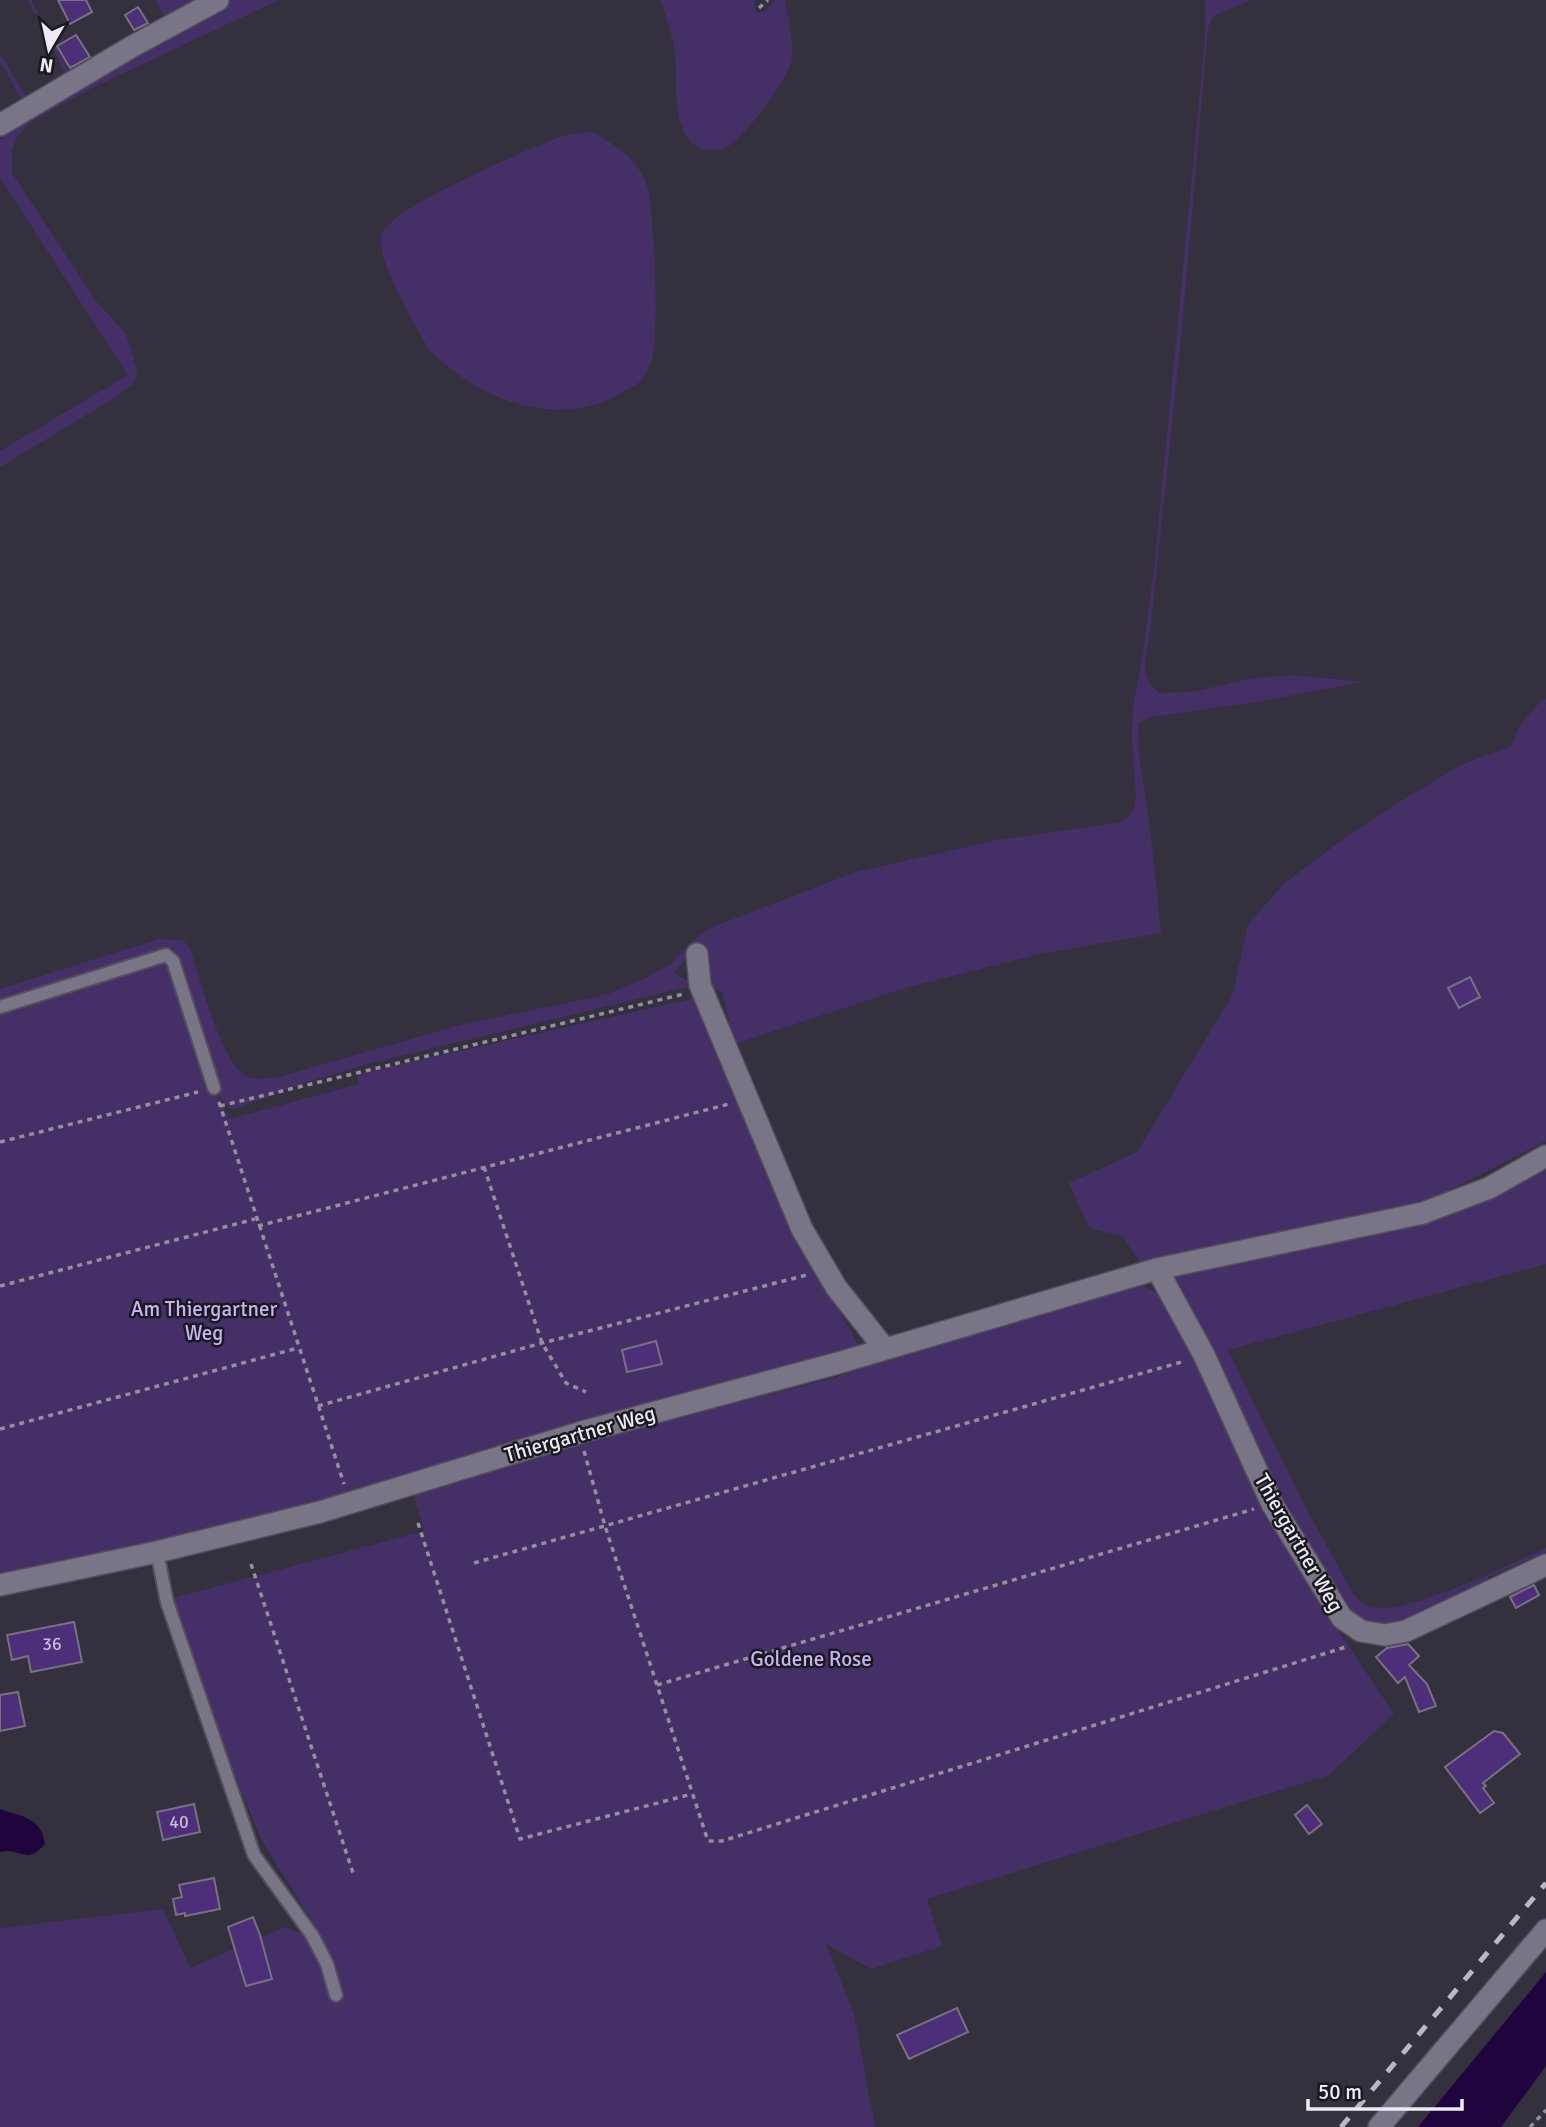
<svg xmlns="http://www.w3.org/2000/svg" width="1546" height="2127" viewBox="0 0 1546 2127" font-family="Signika,sans-serif">
  <rect width="100%" height="100%" fill="#34303e"/>
  <path fill="#452f67" d="M28,0H31L71,75L63,77V69Z
    M155,0H204L166,20Z
    M232,0H279L88,90L29,123L17,137L12,151V173L96,301L126,334L137,371L134,383L116,397L0,467V451L128,375L0,178V140L10,129L160,40C179,40 182,26 197,18C208,11 220,6 232,0Z
    M661,0H756L754,2L757,12L765,11L775,0H785C788,19 794,40 792,59C789,78 742,141 725,148C711,154 695,150 687,137C670,109 680,72 673,42C670,28 665,14 661,0Z
    M1205,0H1252L1213,16L1208,28L1183,319L1150,633C1146,660 1138,673 1159,693L1192,692L1254,678L1293,675L1363,682L1263,701L1152,717L1139,722L1138,747L1150,828L1161,933L1039,954L902,989L734,1044L722,991L710,988L693,951L674,973L688,981L687,987L368,1064L308,1082L235,1109L228,1108L219,1096L173,948L0,1005V989L159,939L183,940L190,948C200,977 221,1065 248,1077C256,1080 266,1078 275,1078L460,1025L605,995L644,979L672,963L691,942L710,928L856,872L997,840L1123,822L1133,812L1136,797L1132,738L1133,706L1143,654L1155,559L1205,39Z
    M0,54L26,96H34L24,104L0,61Z
    M591,131C612,143 635,157 645,180C655,202 659,335 652,359C651,364 646,373 643,378C639,384 628,389 621,393C567,426 495,406 450,368C443,362 435,357 430,350C417,332 375,256 381,235C390,207 529,149 560,137C570,134 581,133 591,131Z
    M1546,699V1141L1403,1214L1142,1265L1122,1236L1089,1228L1069,1183L1137,1152L1232,996L1248,924L1286,882L1345,838L1401,801L1461,765L1512,746L1519,726L1542,700Z
    M168,960L214,1090L230,1119L359,1084L357,1074L700,997L818,1272L859,1346L315,1504L0,1576V1014Z
    M1546,1159V1264L1228,1350L1305,1506L1353,1594C1358,1599 1363,1605 1370,1607C1407,1616 1510,1564 1546,1548V1552L1488,1577L1491,1586L1416,1622L1374,1627L1355,1618L1342,1605L1272,1486L1170,1280L1173,1272L1401,1227Z
    M1142,1284L1160,1296L1199,1357L1258,1500L1345,1641L1394,1714L1329,1775L927,1899L942,1946L871,1969L826,1944L854,2014L875,2127H0V1928L163,1909L190,1968L285,1927L309,1937L317,1929L262,1841L218,1734L174,1598L424,1531L413,1494L588,1440L834,1378L969,1331Z"/>
  <path fill="#20043d" d="M0,1809C23,1817 41,1817 45,1844C26,1866 20,1847 0,1852Z
    M1546,1972V2066L1501,2127H1418Z"/>
  <path fill="#4d2e79" stroke="#777182" stroke-width="2" d="M58,0H86L92,12L70,24Z
    M138,7L148,23L134,30L125,15Z
    M76,35L90,57L70,68L57,46Z
    M1470,977L1480,997L1459,1008L1448,988Z
    M656,1341L662,1364L627,1372L622,1350Z
    M1534,1585L1539,1595L1516,1608L1510,1597Z
    M74,1622L82,1662L31,1672L28,1656L12,1660L7,1635Z
    M1408,1644L1419,1656L1409,1665L1427,1684L1436,1706L1419,1712L1405,1677L1398,1683L1376,1657L1387,1648Z
    M18,1692L25,1726L0,1731V1695Z
    M1494,1731L1503,1733L1520,1754L1483,1783L1486,1786L1483,1788L1494,1803L1480,1813L1445,1767Z
    M194,1804L200,1832L163,1840L157,1812Z
    M1307,1805L1322,1824L1309,1834L1295,1815Z
    M214,1878L220,1909L185,1916V1913L176,1915L173,1899L182,1897L179,1885Z
    M253,1917L260,1935L272,1979L246,1986L228,1927Z
    M957,2008L968,2032L909,2059L897,2035Z"/>
  <g fill="none" stroke-linecap="round" stroke-linejoin="round">
    <defs>
      <path id="service" d="M0,1007L166,955L173,961L214,1088
        M157,1552L167,1602L254,1855L312,1935L327,1964L336,1995"/>
      <path id="minor" d="M0,125L133,46L218,0
        M697,954L700,985L802,1229L836,1287L885,1349
        M1157,1269L1204,1355L1272,1504L1342,1618L1361,1631L1385,1635L1406,1631L1546,1565
        M0,1585L157,1552L320,1512L582,1432L838,1363L1157,1269L1423,1213L1489,1188L1546,1156
        M1379,2127L1546,1930"/>
    </defs>
    <use href="#service" stroke="#534e5b" stroke-width="16"/>
    <use href="#minor" stroke="#534e5b" stroke-width="24"/>
    <path stroke="#938f9b" stroke-width="3.5" stroke-dasharray="5 5" stroke-linecap="butt" d="M759,8L768,0
      M219,1102L344,1484
      M220,1106L684,994
      M0,1142L198,1092
      M484,1167L542,1343L566,1383L586,1392
      M258,1226L729,1104
      M0,1286L255,1219
      M318,1406L542,1343L807,1275
      M0,1429L298,1348
      M584,1451L605,1526L708,1841H722L1346,1647
      M418,1523L520,1839L692,1794
      M474,1563L1185,1361
      M251,1564L353,1873
      M657,1685L1254,1509
      M1530,2127L1546,2110"/>
    <use href="#service" stroke="#7a7586" stroke-width="12"/>
    <use href="#minor" stroke="#7a7586" stroke-width="21"/>
    <path stroke="#bbb8c3" stroke-width="5" stroke-dasharray="12 12" stroke-linecap="butt" d="M1341,2127L1546,1883"/>
  </g>
  <g text-anchor="middle" stroke-width="5" stroke-linejoin="round" paint-order="stroke">
    <g font-size="18" fill="#c6bcd6">
      <text x="52" y="1650">36</text>
      <text x="179" y="1828">40</text>
    </g>
    <g font-size="21" fill="#c8b2f3" stroke="#1b1920">
      <text x="204" y="1316">Am Thiergartner<tspan x="204" dy="24">Weg</tspan></text>
      <text x="811" y="1666">Goldene Rose</text>
    </g>
    <g font-size="21" fill="#eeebf5" stroke="#1b1920">
      <text transform="translate(580 1434) rotate(-16)" y="7">Thiergartner Weg</text>
      <text transform="translate(1299 1543) rotate(60)" y="7">Thiergartner Weg</text>
    </g>
  </g>
  <g transform="translate(49 49) rotate(189)" stroke="#1b1920" stroke-width="5" paint-order="stroke">
  <path d="M0-5L12 26L0 18L-12 26Z" fill="#eeebf5"/>
  <text y="-10" font-size="19" font-weight="bold" text-anchor="middle" fill="#eeebf5">N</text>
  </g>
  <path d="M1308 2099v10h154v-10" fill="none" stroke="#eeebf5" stroke-width="3.5"/>
  <text x="1318" y="2099" font-size="21" fill="#eeebf5" stroke="#1b1920" stroke-width="5" paint-order="stroke">50 m</text>
</svg>
